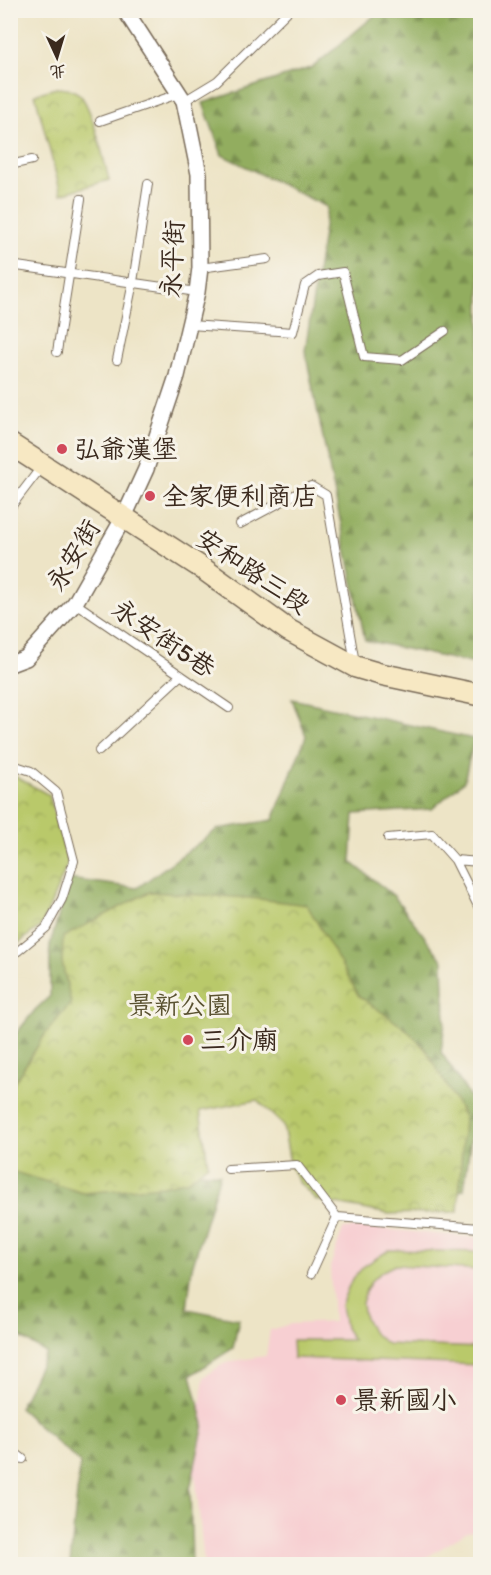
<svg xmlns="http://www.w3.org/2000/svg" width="491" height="1575" viewBox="0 0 491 1575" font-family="Itim,'LXGW WenKai TC',sans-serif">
  <defs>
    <pattern id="forest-firs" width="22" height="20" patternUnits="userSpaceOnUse" patternTransform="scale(1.5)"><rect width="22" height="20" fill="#92ad5f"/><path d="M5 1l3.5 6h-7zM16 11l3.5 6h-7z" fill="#788d4e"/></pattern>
    <pattern id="park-crowns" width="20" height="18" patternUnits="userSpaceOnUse" patternTransform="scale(1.5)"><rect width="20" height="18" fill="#b9c96b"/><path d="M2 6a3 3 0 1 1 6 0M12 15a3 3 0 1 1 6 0" fill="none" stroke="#98a357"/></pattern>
  </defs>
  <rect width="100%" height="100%" fill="#f7f3e8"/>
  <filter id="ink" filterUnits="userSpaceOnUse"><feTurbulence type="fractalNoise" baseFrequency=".0167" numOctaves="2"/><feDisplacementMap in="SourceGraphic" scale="12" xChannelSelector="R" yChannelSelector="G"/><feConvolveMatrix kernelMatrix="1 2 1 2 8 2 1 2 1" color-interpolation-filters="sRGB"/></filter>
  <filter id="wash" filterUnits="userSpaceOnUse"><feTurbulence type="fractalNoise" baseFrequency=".008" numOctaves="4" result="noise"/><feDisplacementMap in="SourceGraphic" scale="24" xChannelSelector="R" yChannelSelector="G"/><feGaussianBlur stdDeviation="1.35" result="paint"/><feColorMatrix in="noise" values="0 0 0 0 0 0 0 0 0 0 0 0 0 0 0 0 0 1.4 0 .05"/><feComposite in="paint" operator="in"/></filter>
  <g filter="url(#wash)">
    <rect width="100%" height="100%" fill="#ede4c6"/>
    <path fill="#f7cfd2" d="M361,1227L480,1238V1530L467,1532L416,1564H204L196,1481L185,1432L198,1422L204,1377L226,1362L266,1356L270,1330L291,1324L333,1322L330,1267L343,1229Z"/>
    <path fill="url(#forest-firs)" stroke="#666c3e" stroke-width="1.5" d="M380,11H480V665L365,640L305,351L327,207L222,155L203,103L313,67Z
      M292,699L474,739L464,781L432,809L354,814L351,862L394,896L443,961L445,1022L441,1052L475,1105L464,1190L406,1204L242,1040L146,1167L220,1174L192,1268L187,1309L239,1319L233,1348L191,1375L204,1424L190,1489L192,1564H70L80,1463L19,1408L46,1353L11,1331L10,1041L35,1010L50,996V945L69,879L137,888L218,829L273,820L306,736Z"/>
    <path fill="url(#park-crowns)" stroke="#7a7a44" stroke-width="1.5" d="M56,88C63,88 73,89 79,94C92,105 104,162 109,180L61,194L35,94Z
      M11,774L49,795L68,863L42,925L16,945L11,947Z
      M149,892L251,898L307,905L359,996L407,1030L427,1051L464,1116L458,1212L389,1214L316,1200L299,1182L291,1168L283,1125L257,1100L200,1111L208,1164L189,1180L162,1186L83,1193L11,1171L10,1089L46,1033L71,1003L62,962L63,937Z"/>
    <path fill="#b9c96b" stroke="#7a7a44" stroke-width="1.5" d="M389,1250L480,1252V1270L395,1265L383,1271L372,1280L366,1290L362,1303L363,1313L372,1332L387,1344L480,1348V1365L293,1358L292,1340H353L345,1328L341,1305L351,1281L364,1266Z"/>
  </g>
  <g filter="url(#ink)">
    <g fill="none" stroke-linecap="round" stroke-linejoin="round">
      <defs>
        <path id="service" d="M184,101L217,81L289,10
          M100,121L178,94
          M10,165L32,160
          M10,238L13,217
          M10,265L197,292
          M200,268L267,259
          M190,325L293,332L305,285L318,276L343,272L364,357L402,360L445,331
          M57,352L81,199
          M117,360L133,282L148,184
          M10,508L42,466
          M240,524L311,486L326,495L355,663
          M75,603L229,708
          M99,751L181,675
          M10,764L31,771L56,792L74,861L62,899L46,928L18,951L10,954
          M388,838L432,834L455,860L480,862
          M455,860L480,910
          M228,1169L297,1165L337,1217
          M337,1217L480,1228
          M311,1274L337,1217
          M10,1449L23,1459"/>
        <path id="minor" d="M10,664L26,658L75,603L124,517L146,469L177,376L197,292L200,268L199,174L184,101L125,10"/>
        <path id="secondary" d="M10,444L202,568L288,630L356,667L380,674L480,695"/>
      </defs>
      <use href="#service" stroke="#796b59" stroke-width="10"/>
      <use href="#minor" stroke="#796b59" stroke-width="18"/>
      <use href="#secondary" stroke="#796b59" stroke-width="24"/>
      <use href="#service" stroke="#fff" stroke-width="8"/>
      <use href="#minor" stroke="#fff" stroke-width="15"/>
      <use href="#secondary" stroke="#f7e8c3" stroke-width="21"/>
    </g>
  </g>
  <g fill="#d1495b" stroke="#f7f3e8" stroke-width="2">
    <circle cx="62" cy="449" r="6"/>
    <circle cx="150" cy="496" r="6"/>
    <circle cx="188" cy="1040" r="6"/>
    <circle cx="341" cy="1400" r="6"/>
  </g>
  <g text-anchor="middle" stroke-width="6" stroke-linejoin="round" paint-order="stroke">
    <g font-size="26" fill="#3b2a1e" stroke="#f7f3e8">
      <text transform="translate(172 259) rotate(-87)" y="9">永平街</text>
      <text transform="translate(73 555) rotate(-59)" y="9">永安街</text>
      <text transform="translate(253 571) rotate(34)" y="9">安和路三段</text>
      <text transform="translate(164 638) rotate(34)" y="9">永安街5巷</text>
    </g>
    <g font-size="26" fill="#3b2a1e" stroke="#f7f3e8" text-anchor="start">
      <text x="74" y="458">弘爺漢堡</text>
      <text x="162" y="505">全家便利商店</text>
      <text x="200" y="1049">三介廟</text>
      <text x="353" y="1409">景新國小</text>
    </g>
    <g font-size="26" fill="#5a5231" stroke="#f7f3e8">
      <text x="180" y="1014">景新公園</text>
    </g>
  </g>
  <rect width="491" height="1575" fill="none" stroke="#f7f3e8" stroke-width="36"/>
  <g transform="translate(57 57) rotate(176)" stroke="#f7f3e8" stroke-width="4.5" paint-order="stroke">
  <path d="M0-4.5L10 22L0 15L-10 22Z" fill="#3b2a1e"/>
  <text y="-9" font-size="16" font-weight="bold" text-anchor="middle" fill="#3b2a1e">北</text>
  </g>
</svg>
